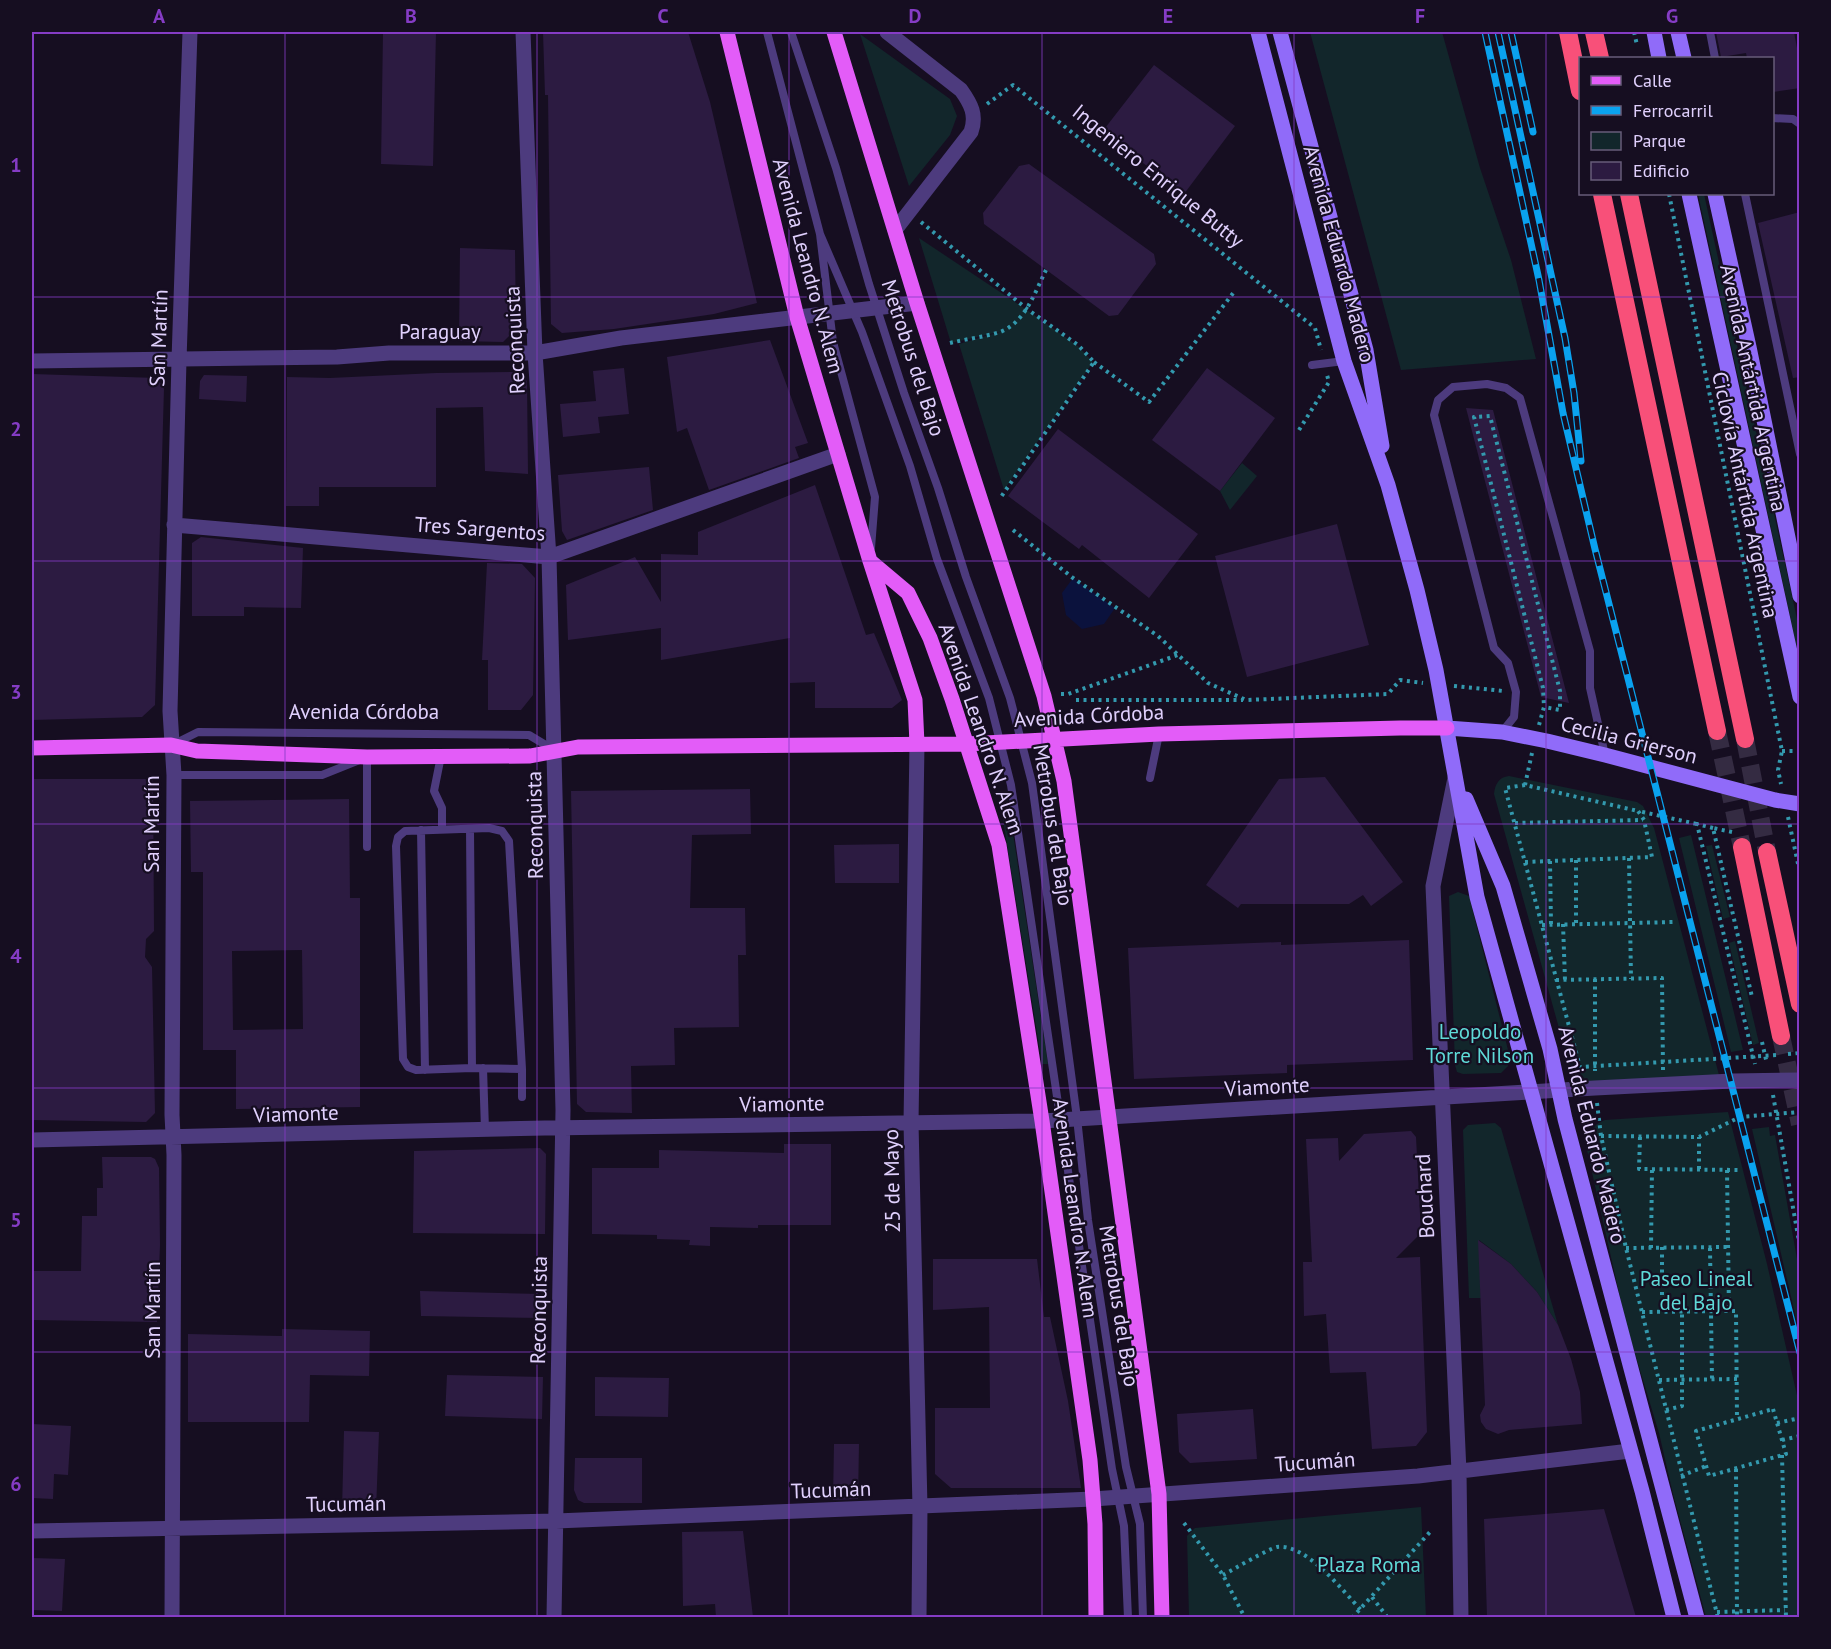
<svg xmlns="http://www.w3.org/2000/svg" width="1831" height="1649" viewBox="0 0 1831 1649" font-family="'PT Sans',sans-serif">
  <rect width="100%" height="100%" fill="#160e21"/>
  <path fill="#12262b" d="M1310,32H1442L1480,168L1511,260L1536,359L1401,370Z
    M860,34L950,99L957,116L950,135L909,186Z
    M1698,194H1704L1799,628V657Z
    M919,238L1027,310L1078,346L1093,362L1004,490L959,344L1003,331L951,343Z
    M1242,463L1257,476L1230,510L1220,491Z
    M1509,776L1637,802L1643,806L1654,828L1719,1075L1585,1084L1577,1081L1572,1075L1494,794C1495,784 1499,777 1509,776Z
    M999,794H1007L1048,1064H1042Z
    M1691,835L1743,1050L1731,1052L1679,838Z
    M1712,845L1730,917L1723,919L1706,846Z
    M1458,892L1469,896L1508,1050V1066L1501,1073L1463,1074L1457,1072L1455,1065L1449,896Z
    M1735,941L1759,1043L1753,1045L1729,943Z
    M1728,1112L1767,1264L1799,1404V1617H1706L1673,1494L1659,1433L1626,1324L1587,1150C1586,1135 1591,1125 1605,1120Z
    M1495,1123L1501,1128L1558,1325L1537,1292L1511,1264L1479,1240L1481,1298H1469L1463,1130L1468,1125Z
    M1769,1127L1770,1136L1775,1135L1799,1270V1331L1752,1129Z
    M1421,1507L1426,1617H1189L1187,1536L1195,1528Z"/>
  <path fill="#0b123d" d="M1073,578L1115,608L1104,624L1082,629L1066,615L1062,593Z"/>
  <path fill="#2c1b41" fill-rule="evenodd" d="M383,32H436L433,166L381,164Z
    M543,32H688L710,102L757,303L714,314L614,329L562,333L551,324L548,95H545Z
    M1716,32H1794L1800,64V88L1773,92V58H1747L1746,53L1721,57Z
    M1154,65L1235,126L1184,194L1102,132Z
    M1029,164L1154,254L1156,264L1118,315L1109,316L984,224L983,213L1019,166Z
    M1800,212V377L1793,378L1758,223Z
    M460,248L515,250L516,329L503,342L459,341Z
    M770,340L808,443L795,447L799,458L709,490L687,428L677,432L667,357Z
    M624,368L629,414L598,417L600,433L563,437L560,404L596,401L593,371Z
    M1207,368L1275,418L1220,491L1152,440Z
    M518,372L527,381L528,474L485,471L483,407L436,408V487H319V506H286L287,377L330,378L436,373Z
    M32,374L157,378L164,388L155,705L142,717L32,720Z
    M204,375L247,376L246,402L199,399L200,381Z
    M1466,408L1493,410L1569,703L1541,697Z
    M1058,429L1198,534L1149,598L1082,545L1079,549L1008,496Z
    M649,467L653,510L567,540L562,531L558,475Z
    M815,485L866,635L874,633L902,700L892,708H815V682L790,683V638L661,660V628L568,640L566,585L635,557L661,602V554L698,555V532Z
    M1337,524L1369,645L1247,677L1215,556Z
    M201,537L303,548L301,608L244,607V616H192V543Z
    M487,563L522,564L535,578L533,695L521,710H488V660H482Z
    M1325,777L1403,882L1371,906L1363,895L1349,904H1241L1238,908L1206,885L1279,779Z
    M32,779H153L154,931L146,939L145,957L152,967L155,1113L146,1122L32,1120Z
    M750,789L751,834L692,835L690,908H745L746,955H738L739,1027L674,1028L675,1065L631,1066L632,1113L586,1112L577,1104L571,791Z
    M349,799L350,898H360V1107L236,1109V1050H203V872H191L190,801ZM302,950L303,1029L233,1030L232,951Z
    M899,844V883H835L834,845Z
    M1409,940L1413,1060L1287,1065V1073L1134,1079L1128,948L1281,942V945Z
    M1411,1131L1416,1137L1421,1233L1396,1258L1420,1257L1427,1432L1416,1446L1372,1449L1366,1372L1330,1373L1326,1314L1304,1316L1303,1262H1312L1306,1139L1338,1138L1339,1161L1364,1134Z
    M784,1144H831V1225H758V1228L710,1227V1246L689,1245L690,1240L657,1239V1235L592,1234V1168H659V1150L784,1153Z
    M540,1148L546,1154L545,1234L413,1233L414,1151Z
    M102,1157H151L155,1159L159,1168L160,1245L157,1322L32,1320V1271H81L82,1216H97V1188H103Z
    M1478,1240L1511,1264L1537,1292L1558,1325L1571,1359L1580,1392L1582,1424L1509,1430L1498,1434L1486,1429L1481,1422L1480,1415L1485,1405Z
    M933,1259H1037L1044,1317H1050L1068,1401L1081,1488H951L935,1474V1408H990L989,1307L933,1310Z
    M420,1291L540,1294V1318L421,1316Z
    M282,1329L370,1331L369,1376L310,1375L309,1422H188V1334L282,1336Z
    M447,1375L543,1377L542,1419L445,1416Z
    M595,1377L669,1378L668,1417L595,1416Z
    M1253,1409L1257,1459L1190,1463L1179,1452L1177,1414Z
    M32,1424L71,1426L68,1475L54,1474L53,1499L32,1498Z
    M344,1431L379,1432L376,1510H342Z
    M834,1444H859L858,1499L833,1500Z
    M575,1458H642V1503H584L578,1500L574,1490Z
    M1604,1509L1636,1617H1487L1484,1519Z
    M743,1531L753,1617H716L715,1604L683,1606L682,1532Z
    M32,1558L65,1559L62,1611L32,1610Z"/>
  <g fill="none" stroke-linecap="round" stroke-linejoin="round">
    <path stroke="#342b42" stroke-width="18" stroke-dasharray="18 9" stroke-linecap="butt" d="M1717,731L1742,847
      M1745,739L1767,852
      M1781,1036L1800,1124"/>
    <path stroke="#3399ae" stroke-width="4" stroke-dasharray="3 4.5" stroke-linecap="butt" d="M1634,32L1637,45
      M987,104L1013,85L1315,328L1321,350
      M1669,194L1782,751L1778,770L1781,784
      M921,222L1027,309L1078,345L1094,362L1001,497
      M950,343C966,339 984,337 1000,332C1025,323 1035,292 1046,270
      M1094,362L1149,402L1234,292
      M1299,430L1329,382L1327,375
      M1013,530L1073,578L1158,636L1208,683L1246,700L1388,694L1400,680L1423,683
      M1454,686L1503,691
      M1061,694H1068L1178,655
      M1076,700H1243
      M1539,725L1544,707L1543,688L1474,417L1490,416L1560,691V710L1544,707
      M1782,751H1800
      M1532,753L1525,785L1638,811
      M1525,785L1505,788L1580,1067L1778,1055
      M1788,817L1800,873
      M1515,823L1643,820
      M1713,828L1697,824L1755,1064
      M1732,832L1713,828L1752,997
      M1629,858L1631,979
      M1576,860V924
      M1550,861L1551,925
      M1525,862L1652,857L1644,820L1638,811L1697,824
      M1563,924L1565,980
      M1542,925L1674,922
      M1595,979V1071
      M1556,980L1662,978L1663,1070
      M1762,1042L1767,1064
      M1788,1054L1800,1053
      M1773,1095L1800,1247
      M1597,1103L1601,1136L1626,1248L1718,1618
      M1601,1136L1699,1137L1740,1117L1800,1112
      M1640,1137L1639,1169L1740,1170
      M1699,1169V1137
      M1727,1170L1729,1311
      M1662,1247V1312
      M1626,1248L1728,1247
      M1651,1248L1652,1169
      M1710,1248L1712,1379
      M1642,1312L1736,1311L1737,1419
      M1659,1380L1737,1379
      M1773,1409L1786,1454L1709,1476L1696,1431Z
      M1666,1410L1682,1406V1312
      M1777,1423L1800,1418
      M1782,1440L1800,1436
      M1782,1455L1786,1618
      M1736,1469L1737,1618
      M1681,1476L1706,1466
      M1184,1523L1223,1575L1245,1618
      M1223,1575C1234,1569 1268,1549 1277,1547C1306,1543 1343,1591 1361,1610
      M1372,1597L1388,1618
      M1717,1612L1785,1610
      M1352,1618L1430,1532"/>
    <path stroke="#4d3b7e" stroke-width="8" d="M767,32L820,234L833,342L875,497L871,548
      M791,32L836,168L869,284L904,393L938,488L966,577L1010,698L1032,783L1077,1118L1088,1220L1126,1467L1140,1524L1143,1618
      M1710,32L1715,58
      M1772,118L1793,119L1800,124
      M1745,194L1800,454
      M820,234L862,332L910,466L937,559L989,698L1011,785L1112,1469L1124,1526L1128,1618
      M1312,365L1344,361
      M1502,732L1514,717L1516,692L1508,663L1494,648L1434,415L1438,400L1453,387L1487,384L1506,388L1520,398L1590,651V688L1605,755
      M172,745L198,732L529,735L554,750
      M441,756L434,791L442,808V829
      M174,775H322L367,757V847
      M1150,778L1159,734
      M470,829L472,1068
      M421,830L425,1070
      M483,1068L485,1130
      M522,1069L472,1068L416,1070L408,1067L403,1059L396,846L398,837L405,831L489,828L502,831L509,841L522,1069V1097"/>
    <path stroke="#4d3b7e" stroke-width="15" d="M523,32L535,353L549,557L563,1110L554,1618
      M887,32L961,90C971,104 977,115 971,132L895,230
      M32,361L337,357L389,353H535L621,338L917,303
      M174,525L549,557L838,454
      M917,744L911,1123L920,1507L919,1618
      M1455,778L1433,886L1459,1472L1461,1618
      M32,1140L545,1128L1042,1121L1595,1088L1732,1081L1800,1080
      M32,1531L556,1521L1093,1499L1418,1476L1630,1451
      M172,1618L174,1155L172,1115L174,775L170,711L179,360L190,32"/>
    <path stroke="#906bf9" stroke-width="15" d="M1258,32L1344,361L1388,485L1417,590L1436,670L1477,897L1642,1491L1674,1618
      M1280,32L1366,350L1382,446
      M1654,32L1659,58
      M1678,32L1684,58
      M1689,194L1800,697
      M1715,194L1749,347L1800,596
      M1447,728L1502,732L1547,741L1605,755L1775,800L1800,804
      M1466,799L1503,886L1550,1049L1565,1119L1697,1618"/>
    <path stroke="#e35cf8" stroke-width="15" d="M727,32L797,317L870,561L915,700L917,744
      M834,32L917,303L1044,696L1064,781L1159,1494L1162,1618
      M870,561L908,593L930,638L952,699L999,845L1042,1121L1090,1460L1095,1524L1096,1618
      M32,748L171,745L197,751L367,757L530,756L578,747L966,744L1159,734L1400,728H1447"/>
    <path stroke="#f85079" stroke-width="18" d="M1568,32L1580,91
      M1594,32L1600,58
      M1602,194L1717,731
      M1629,194L1745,739
      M1742,847L1781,1036
      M1767,852L1800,1004"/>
    <defs>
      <path id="rail" d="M1485,32L1539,280L1563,413L1595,549L1800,1353
        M1498,32L1565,338L1574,393L1581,461
        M1511,32L1533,132"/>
    </defs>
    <use href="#rail" stroke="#0aa2ef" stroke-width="7"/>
    <use href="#rail" stroke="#160e21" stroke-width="4.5" stroke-dasharray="14" stroke-linecap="butt"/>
  </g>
  <path fill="none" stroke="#853cc5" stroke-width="1.5" stroke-opacity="0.55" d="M285,32V1618M537,32V1618M789,32V1618M1042,32V1618M1294,32V1618M1546,32V1618M32,297H1800M32,561H1800M32,824H1800M32,1088H1800M32,1352H1800"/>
  <g text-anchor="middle" stroke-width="4.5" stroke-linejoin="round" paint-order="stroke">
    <g font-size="21" fill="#e0d0fd" stroke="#160e21">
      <text transform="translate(1158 176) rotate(39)" y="7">Ingeniero Enrique Butty</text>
      <text transform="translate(1339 254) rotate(75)" y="7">Avenida Eduardo Madero</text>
      <text transform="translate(808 266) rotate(75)" y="7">Avenida Leandro N. Alem</text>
      <text x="440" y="339">Paraguay</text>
      <text transform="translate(159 338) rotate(-88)" y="7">San Martín</text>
      <text transform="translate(515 340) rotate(-93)" y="7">Reconquista</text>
      <text transform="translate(913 358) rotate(72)" y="7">Metrobus del Bajo</text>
      <text transform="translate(1753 388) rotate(78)" y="7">Avenida Antártida Argentina</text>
      <text transform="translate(1745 495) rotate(78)" y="7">Ciclovía Antártida Argentina</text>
      <text transform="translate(480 529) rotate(4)" y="7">Tres Sargentos</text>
      <text x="364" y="719">Avenida Córdoba</text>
      <text transform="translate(1089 716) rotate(-3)" y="7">Avenida Córdoba</text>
      <text transform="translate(981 729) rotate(71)" y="7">Avenida Leandro N. Alem</text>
      <text transform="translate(1629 740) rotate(14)" y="7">Cecilia Grierson</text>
      <text transform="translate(152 824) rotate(-90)" y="7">San Martín</text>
      <text transform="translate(535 825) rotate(-91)" y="7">Reconquista</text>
      <text transform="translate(1053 825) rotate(81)" y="7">Metrobus del Bajo</text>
      <text transform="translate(1267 1087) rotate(-3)" y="7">Viamonte</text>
      <text transform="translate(782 1104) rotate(-1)" y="7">Viamonte</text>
      <text transform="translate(296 1114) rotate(-2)" y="7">Viamonte</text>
      <text transform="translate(1592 1135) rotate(76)" y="7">Avenida Eduardo Madero</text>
      <text transform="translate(892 1181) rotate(-91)" y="7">25 de Mayo</text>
      <text transform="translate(1425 1196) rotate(-93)" y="7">Bouchard</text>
      <text transform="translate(1075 1208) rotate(82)" y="7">Avenida Leandro N. Alem</text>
      <text transform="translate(1119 1306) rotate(81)" y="7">Metrobus del Bajo</text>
      <text transform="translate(153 1310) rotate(-90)" y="7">San Martín</text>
      <text transform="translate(539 1310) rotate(-89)" y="7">Reconquista</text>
      <text transform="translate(1315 1462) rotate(-4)" y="7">Tucumán</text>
      <text transform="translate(831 1490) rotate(-2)" y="7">Tucumán</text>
      <text transform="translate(346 1504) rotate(-1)" y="7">Tucumán</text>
    </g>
    <g font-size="21" fill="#5fdad8" stroke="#160e21">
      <text x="1480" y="1039">Leopoldo<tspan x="1480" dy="24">Torre Nilson</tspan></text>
      <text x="1696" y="1286">Paseo Lineal<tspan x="1696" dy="24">del Bajo</tspan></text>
      <text x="1369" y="1572">Plaza Roma</text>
    </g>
  </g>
  <rect width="1831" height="1649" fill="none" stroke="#160e21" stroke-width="66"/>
  <rect x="1579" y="57" width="195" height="138" fill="#160e21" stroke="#675c79" stroke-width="1.5"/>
  <rect x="1591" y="76" width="30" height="9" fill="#e35cf8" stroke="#675c79" stroke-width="1.5"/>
  <text x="1633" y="87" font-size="18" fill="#e0d0fd">Calle</text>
  <rect x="1591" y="106" width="30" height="9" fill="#0aa2ef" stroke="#675c79" stroke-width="1.5"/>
  <text x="1633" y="117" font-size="18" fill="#e0d0fd">Ferrocarril</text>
  <rect x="1591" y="132" width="30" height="18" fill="#12262b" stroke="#675c79" stroke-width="1.5"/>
  <text x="1633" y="147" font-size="18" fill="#e0d0fd">Parque</text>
  <rect x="1591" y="162" width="30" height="18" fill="#2c1b41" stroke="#675c79" stroke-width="1.5"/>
  <text x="1633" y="177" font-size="18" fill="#e0d0fd">Edificio</text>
  <rect x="33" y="33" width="1765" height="1583" fill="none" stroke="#853cc5" stroke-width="2"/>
  <g font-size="20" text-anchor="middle" font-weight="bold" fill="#853cc5">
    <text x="159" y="23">A</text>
    <text x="411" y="23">B</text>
    <text x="663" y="23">C</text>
    <text x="915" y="23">D</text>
    <text x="1168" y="23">E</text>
    <text x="1420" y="23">F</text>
    <text x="1672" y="23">G</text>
    <text x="16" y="172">1</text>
    <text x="16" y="436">2</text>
    <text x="16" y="699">3</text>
    <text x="16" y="963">4</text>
    <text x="16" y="1227">5</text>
    <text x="16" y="1491">6</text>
  </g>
</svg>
